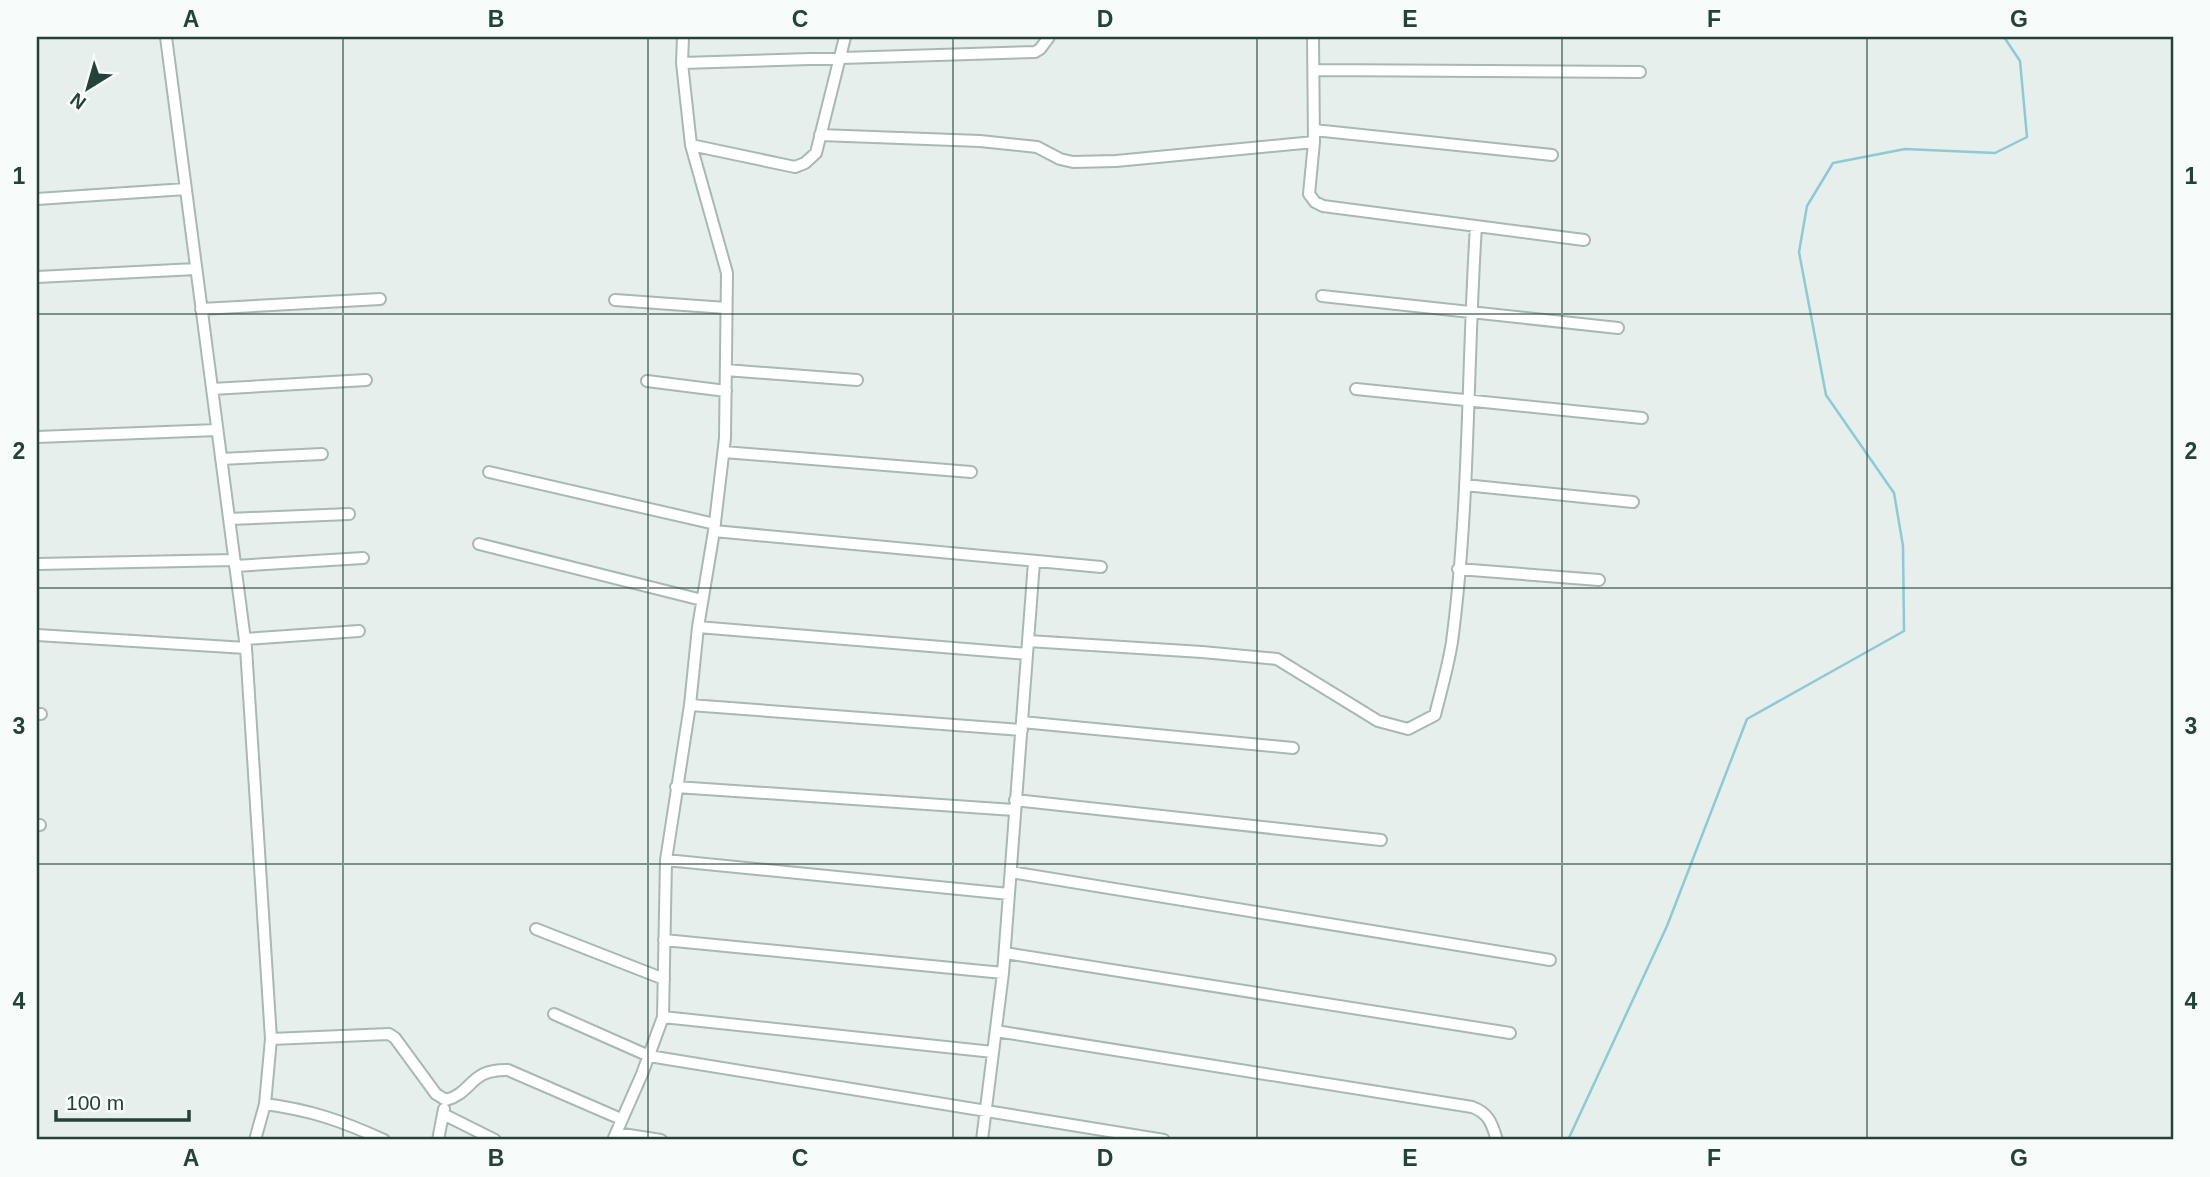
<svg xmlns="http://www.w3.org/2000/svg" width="2210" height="1177" viewBox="0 0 2210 1177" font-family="Arial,sans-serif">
  <rect width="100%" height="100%" fill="#e6efeb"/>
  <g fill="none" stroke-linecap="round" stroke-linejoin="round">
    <path stroke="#8ec9d4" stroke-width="2.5" d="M1568,1140L1667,926L1747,719L1904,631L1903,546L1894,493L1826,395L1799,252L1807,206L1833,163L1905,149L1995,153L2027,137L2020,61L2004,37"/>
    <defs>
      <path id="minor" d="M166,37L246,648L271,1039L265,1104L255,1140
        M1313,37L1314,142L1309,194L1315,202L1323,206L1584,240
        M682,63L1035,52L1040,49L1049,37
        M1314,70L1640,72
        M1314,130L1552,155
        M820,135L980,141L1037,147L1060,159L1073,162L1116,161L1314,142
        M691,145L795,167L805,163L816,153L845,37
        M37,199L186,189
        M37,277L196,269
        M1322,296L1618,328
        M615,300L726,308
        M201,309L380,299
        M726,370L857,380
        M647,381L726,391
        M212,389L366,380
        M1356,389L1642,418
        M37,437L217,430
        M724,452L971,472
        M221,459L322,454
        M489,472L715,524
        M1465,485L1633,502
        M229,519L349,514
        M714,531L1101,567
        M479,544L702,600
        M37,564L234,560
        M235,566L363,558
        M1458,569L1599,580
        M698,627L1027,654
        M37,635L246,648
        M245,639L359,631
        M1028,641L1202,652L1277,659L1378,721L1408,729L1435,715C1441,691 1448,667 1452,642C1470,505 1467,364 1476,226
        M690,705L1022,730
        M37,714H41
        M1022,722L1293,748
        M676,787L1014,810
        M1015,800L1381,840
        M37,825H40
        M666,860L1009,894
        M1011,872L1550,960
        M536,929L664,979
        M664,940L1003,973
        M1005,953L1510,1033
        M554,1014L649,1056L1164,1140
        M663,1017L993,1052
        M996,1031L1472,1107C1489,1113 1492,1124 1497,1140
        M271,1039L389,1034L395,1038L436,1094L446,1100C474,1092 469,1069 508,1070L621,1119
        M265,1104C311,1110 342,1121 384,1140
        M443,1114L495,1140
        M616,1133L661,1140
        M438,1140L444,1109
        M613,1140L642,1074L663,1017L666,860L690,705L698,627L714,531L725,438L727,273L691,145L682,63L683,37
        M982,1140L1003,973L1034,562"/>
    </defs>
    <use href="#minor" stroke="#a8b8b2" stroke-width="14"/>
    <use href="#minor" stroke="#fff" stroke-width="10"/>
  </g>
  <path fill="none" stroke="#24423a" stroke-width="2" stroke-opacity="0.55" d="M343,37V1140M648,37V1140M953,37V1140M1257,37V1140M1562,37V1140M1867,37V1140M37,314H2173M37,588H2173M37,864H2173"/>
  <rect width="2210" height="1177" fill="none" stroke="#f7fbf9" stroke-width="77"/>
  <g transform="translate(88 88) rotate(217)" stroke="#f7fbf9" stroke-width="5" paint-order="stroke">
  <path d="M0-5L12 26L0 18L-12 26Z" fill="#24423a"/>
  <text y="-10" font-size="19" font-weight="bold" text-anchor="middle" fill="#24423a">N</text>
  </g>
  <path d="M56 1110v10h133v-10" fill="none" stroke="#24423a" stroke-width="3.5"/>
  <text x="66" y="1110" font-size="21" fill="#24423a" stroke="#f7fbf9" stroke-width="5" paint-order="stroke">100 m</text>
  <rect x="38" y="38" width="2134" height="1100" fill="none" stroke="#24423a" stroke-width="2.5"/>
  <g font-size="23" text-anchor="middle" font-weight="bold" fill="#24423a">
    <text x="191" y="27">A</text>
    <text x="496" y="27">B</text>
    <text x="800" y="27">C</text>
    <text x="1105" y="27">D</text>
    <text x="1410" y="27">E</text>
    <text x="1714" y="27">F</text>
    <text x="2019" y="27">G</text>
    <text x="19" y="184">1</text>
    <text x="2191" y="184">1</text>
    <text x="19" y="459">2</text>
    <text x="2191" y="459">2</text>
    <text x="19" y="734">3</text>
    <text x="2191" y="734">3</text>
    <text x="19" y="1009">4</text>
    <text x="2191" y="1009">4</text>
    <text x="191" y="1166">A</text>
    <text x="496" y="1166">B</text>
    <text x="800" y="1166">C</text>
    <text x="1105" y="1166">D</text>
    <text x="1410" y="1166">E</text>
    <text x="1714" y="1166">F</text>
    <text x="2019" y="1166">G</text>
  </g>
</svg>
